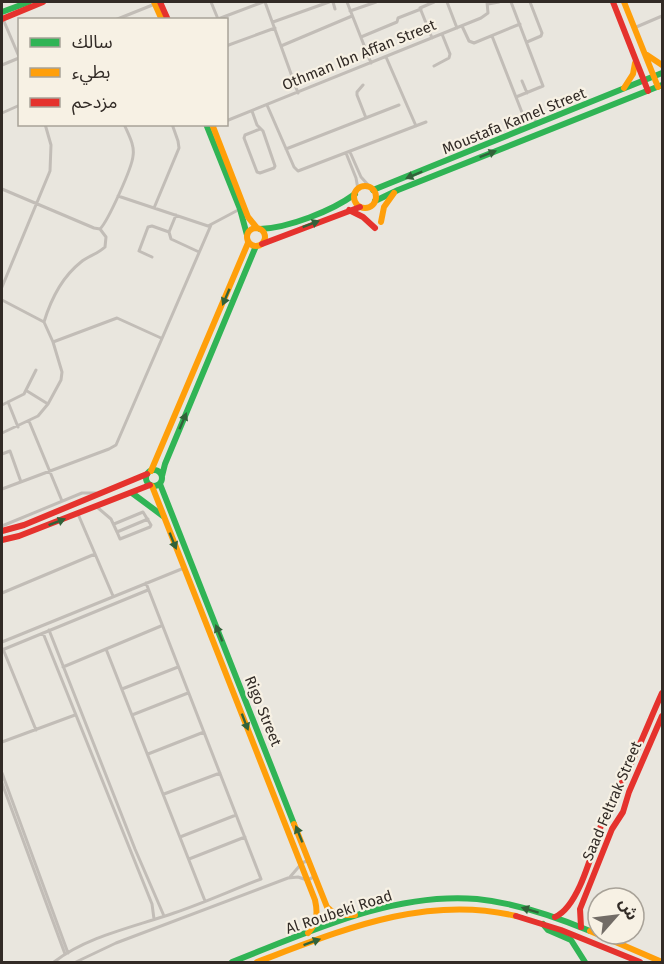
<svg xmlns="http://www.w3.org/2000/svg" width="664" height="964" viewBox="0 0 664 964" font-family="'Fira Sans','Noto Sans Arabic',sans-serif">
  <rect width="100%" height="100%" fill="#e9e6de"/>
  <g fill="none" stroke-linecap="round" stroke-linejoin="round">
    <path stroke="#c2bdb7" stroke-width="3" d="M211,2L218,19L263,2
      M265,2L298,93
      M333,2L335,9
      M347,2L371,63
      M447,2L457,28
      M511,2L543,86L516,97
      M488,4L499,2
      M350,11L376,2
      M3,19L20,59
      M115,20L155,4
      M273,22L329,2
      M462,26L469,41L474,43L520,24
      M634,28L662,16
      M492,36L523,115L519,130
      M361,37L397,22L398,18L421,9
      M432,38L420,8L434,2
      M527,42L541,36L542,33L530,2
      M226,46L275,28
      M281,46L352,16
      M386,57L416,126
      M2,65L19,58
      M434,66L449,58L450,54L442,34
      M522,81L527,93
      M363,85L357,92V95L366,118
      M267,105L294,167L298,171L426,122
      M252,111L257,125L263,131L275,166L274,168L260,173L257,172L244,138L245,135L260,129
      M2,113L20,105
      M523,115L538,122
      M226,121L481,18L488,13L487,2
      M213,127L218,124
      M286,149L399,105
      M350,152L361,177L370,187
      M346,153L356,178L358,189
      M2,189L94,228L100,229C108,221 132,168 133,156C135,145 128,134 124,124
      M118,196L208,226L240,209
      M154,208L179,148L178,141L172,124
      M176,215L169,232L171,239L199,252
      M152,257L139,251L148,227L152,226L169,232
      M2,287L50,171L51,145L45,124
      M2,300L44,322L53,342L62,372L61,380L48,404L38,416L2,433
      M44,322C51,299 62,277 81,262C88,256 98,254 105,247L106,237L100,229
      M53,342L117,318L161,338
      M27,391L48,404
      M8,402L18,427
      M2,405L24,394L36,370
      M29,421L62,501
      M2,454L10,451L21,482
      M2,489L109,449L116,445L211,225
      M97,507L111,519L117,532L148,519
      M78,514L113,596
      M114,524L143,512L151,525L150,527L120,539L117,532
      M2,526L82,493H96
      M2,593L95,554
      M49,630L135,849L164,916
      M43,633L152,904L154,919
      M2,642L184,568
      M3,649L36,730
      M106,649L205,901
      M2,650L148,590
      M63,667L161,626
      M122,689L178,667
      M132,715L188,693
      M2,742L75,715
      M148,754L204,732
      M2,773L68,953
      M2,783L65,954
      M164,794L220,773
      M180,837L236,815
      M189,859L245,837
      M290,877L302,863L309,860
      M54,962C88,936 134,927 174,913C204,903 232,890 261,879L146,583
      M76,962L116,943L288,878L298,877L307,880L314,877"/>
    <path stroke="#30b455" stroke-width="6" d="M2,12L29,2
      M206,124L240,209L247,235
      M373,190L662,73
      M375,201L398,190L662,85
      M260,229C288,228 332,211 355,194
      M146 478a8 8 0 1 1 16 0a8 8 0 1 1-16 0Z
      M162,476L165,464L256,246
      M160,484L294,824
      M132,493L163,516
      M543,924L548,930L571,940L585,962
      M232,962C309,932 392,892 477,899C516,903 554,916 590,931"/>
    <path stroke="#ff9f0a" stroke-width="6" d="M154,2L162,20
      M624,2L658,87
      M647,55L662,65
      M624,88L633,74L635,63
      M212,124L248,217L257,228
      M354 197a11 11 0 1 1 22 0a11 11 0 1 1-22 0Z
      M381,222L384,207L394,193
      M247 237a9 9 0 1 1 18 0a9 9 0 1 1-18 0Z
      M151,471L248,243
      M152,486L315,900C318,913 317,923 308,933
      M294,824L327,907L336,915H355
      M590,931L662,962
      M257,962C340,931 425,894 516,916"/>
    <path stroke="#e5322d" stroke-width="6" d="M160,2L168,20
      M613,2L648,91
      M2,19L43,2
      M349,210L363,217L375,228
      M262,244L360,207
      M2,531L24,525L147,474
      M2,540L19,536L150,485
      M516,916L561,930L640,962
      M555,917C583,905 596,833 608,806C611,799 617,793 620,786C636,756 648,724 662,693
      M581,927L580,909L612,829L623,812L629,792L662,716"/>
  </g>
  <defs><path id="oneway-solid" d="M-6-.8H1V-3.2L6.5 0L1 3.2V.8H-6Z" transform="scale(1.5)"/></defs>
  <g fill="#316239">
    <use href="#oneway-solid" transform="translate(488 154) rotate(-21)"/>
    <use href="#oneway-solid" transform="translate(414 175) rotate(157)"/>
    <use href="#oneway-solid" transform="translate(311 224) rotate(-21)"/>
    <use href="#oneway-solid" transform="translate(226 297) rotate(113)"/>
    <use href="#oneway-solid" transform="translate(183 421) rotate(-67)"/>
    <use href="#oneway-solid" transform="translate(57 522) rotate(-21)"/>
    <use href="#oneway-solid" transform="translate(173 541) rotate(68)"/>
    <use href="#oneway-solid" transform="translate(219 633) rotate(-112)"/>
    <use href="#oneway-solid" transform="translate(245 722) rotate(69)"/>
    <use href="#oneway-solid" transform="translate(299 834) rotate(-112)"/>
    <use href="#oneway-solid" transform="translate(530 910) rotate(-163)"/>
    <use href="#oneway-solid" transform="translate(312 942) rotate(-20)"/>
  </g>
  <g text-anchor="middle" stroke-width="4.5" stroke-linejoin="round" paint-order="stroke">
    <g font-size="15" fill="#322b26" stroke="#f7f1e4">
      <text transform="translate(359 55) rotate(-22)" y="5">Othman Ibn Affan Street</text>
      <text transform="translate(514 121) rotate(-22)" y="5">Moustafa Kamel Street</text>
      <text transform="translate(263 711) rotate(68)" y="5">Rigo Street</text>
      <text transform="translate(612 801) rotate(-67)" y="5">Saad Feltrak Street</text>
      <text transform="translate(339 912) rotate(-18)" y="5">Al Roubeki Road</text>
    </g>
  </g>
  <rect width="664" height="964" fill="none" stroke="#322b26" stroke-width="6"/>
  <rect x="18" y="18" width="210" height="108" fill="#f7f1e4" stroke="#a8a298" stroke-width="1.5"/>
  <rect x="30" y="38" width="30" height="9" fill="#30b455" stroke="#a8a298" stroke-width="1.5"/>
  <text x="72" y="48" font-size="18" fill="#322b26">سالك</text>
  <rect x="30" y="68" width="30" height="9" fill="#ff9f0a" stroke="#a8a298" stroke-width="1.5"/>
  <text x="72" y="78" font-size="18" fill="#322b26">بطيء</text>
  <rect x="30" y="98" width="30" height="9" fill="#e5322d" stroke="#a8a298" stroke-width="1.5"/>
  <text x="72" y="108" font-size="18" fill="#322b26">مزدحم</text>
  <g transform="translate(616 916) rotate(62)"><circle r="28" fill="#f7f1e4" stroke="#a8a298" stroke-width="1.5"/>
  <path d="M0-4.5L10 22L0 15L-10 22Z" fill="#726c66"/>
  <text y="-9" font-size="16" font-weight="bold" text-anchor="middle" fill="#322b26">ش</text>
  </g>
</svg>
